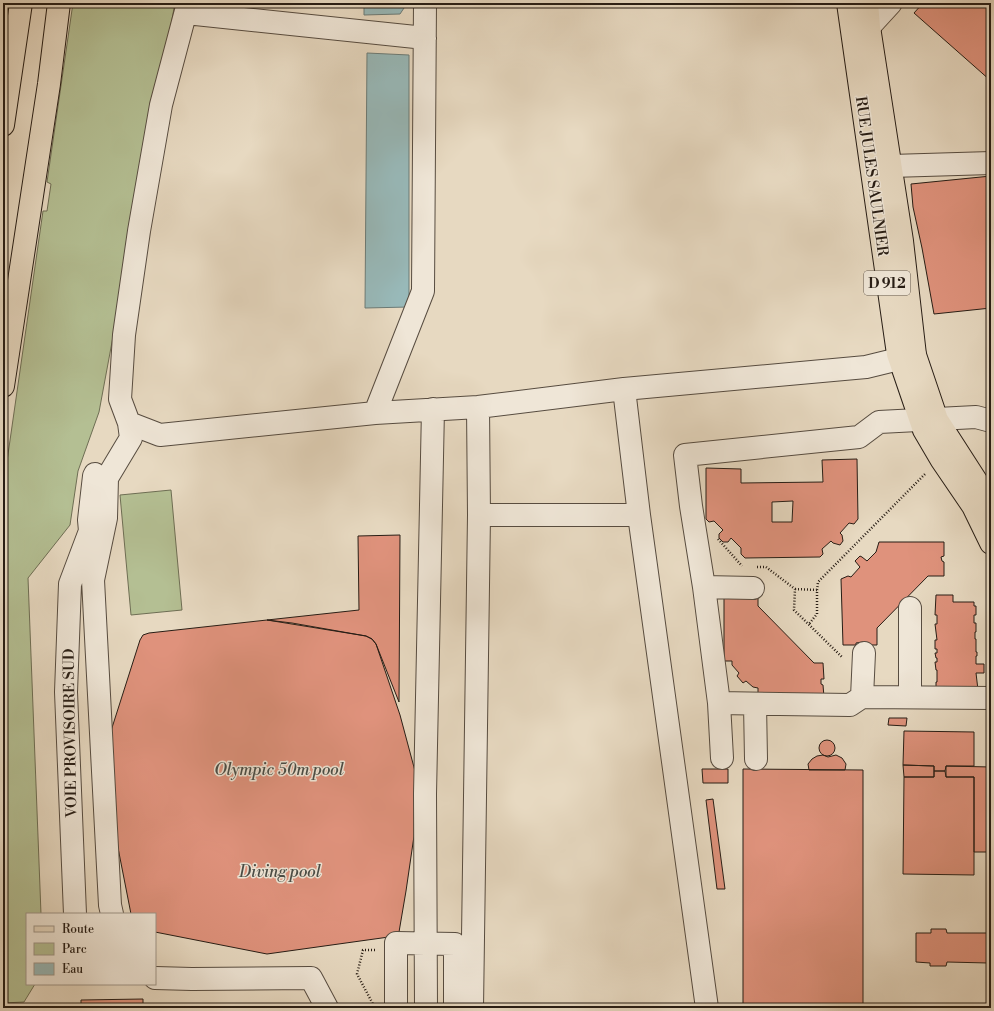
<svg xmlns="http://www.w3.org/2000/svg" width="994" height="1011" viewBox="0 0 994 1011" font-family="'Libre Bodoni',serif">
  <rect width="100%" height="100%" fill="#e7d9c1"/>
  <filter id="stains"><feTurbulence type="fractalNoise" baseFrequency=".005" numOctaves="4"/><feColorMatrix values="0 0 0 0 .2 0 0 0 0 .09 0 0 0 0 .02 0 0 0 .5 -.17"/></filter>
  <radialGradient id="worn" r=".72"><stop offset=".6" stop-color="#630" stop-opacity="0"/><stop offset="1" stop-color="#630" stop-opacity=".3"/></radialGradient>
  <path fill="#b4bf93" stroke="#6e6e54" d="M73,3H175L99,412L78,471L70,525L28,578L41,914H27V984H35L24,1002L3,1003V489L43,211H47L51,184L47,182Z
    M171,490L182,610L131,615L120,495Z"/>
  <path fill="#98b9b9" stroke="#6b7b77" d="M364,3H406V5L400,14L364,15Z
    M367,53L409,55V307L365,308Z"/>
  <path fill="#df927c" stroke="#271d15" fill-rule="evenodd" d="M923,3H991V81L914,13Z
    M991,176V308L934,314L922,248L913,207L911,184Z
    M857,459L858,519L854,524L849,523L840,533L842,535L843,541L840,545L833,543L831,541L822,549L823,554L820,557L745,558L741,554V548L731,538L728,542H723L719,538V534L723,530L714,521L709,522L706,519V468L741,469V483L823,482L822,460ZM793,501L792,522H772V502Z
    M400,535L399,702L376,644L372,639L366,636L267,620L359,610L358,536Z
    M879,542H944V556L941,557L942,561L944,562V576H928L877,628V645H862L863,642L856,643V645H843L841,579L848,576L851,577L860,567L855,561L860,556L862,557L867,561L876,552Z
    M936,595H953V602H974V606H976V615H974V623H976V632H975V639H976V652H977V656H976V664H984V673H976L978,690L936,691V682H937V670H936L935,662H937V658H936L935,653H937V649H935V640H937L935,624H937V615H935Z
    M724,596H758V606L814,663H823L824,679H821V684L823,685L824,697L758,696V688L753,687L746,681L743,683L737,676L739,673L732,665V661H724Z
    M267,620L292,623L366,636L372,639L376,644L400,715L415,771L414,836L406,891L399,932L396,936L267,954L155,932V914H131L109,802L110,734L140,640L143,635L149,633Z
    M889,718H907L906,726L888,725Z
    M904,731L974,732V766H946L945,771H934V766L903,765Z
    M819 748a8 8 0 1 1 16 0a8 8 0 1 1-16 0Z
    M823,755L828,757L836,755L842,758L846,764L845,770H809L808,764L812,759L817,756Z
    M903,765L934,766V777H904Z
    M946,766L991,767V852H974V777H946Z
    M702,769H728V783H703Z
    M743,769L863,770V1008H743Z
    M934,771H945L946,777H974V875L903,874L904,777H934Z
    M713,799L725,889H717L706,800Z
    M931,929H946L947,933H988V963L947,962L946,966H930V963L916,962V933H931Z
    M143,999V1008H81V1000Z"/>
  <g fill="none" stroke-linecap="round" stroke-linejoin="round">
    <defs>
      <path id="minor" d="M186,13L425,38
        M869,27L891,3
        M891,166L991,163
        M624,389L639,515L707,1008
        M375,413L423,291L425,3
        M991,421L976,417L879,422L859,437L685,455L691,506L704,587L719,703L850,705L862,697L991,698
        M129,423L160,435L375,413L478,407L624,389L866,367L915,355
        M479,515H639
        M704,587L753,588
        M862,697L864,653
        M910,697V608
        M719,703L722,758
        M755,704L756,759
        M75,914L66,692L70,584L90,531L89,520L94,476L95,474
        M112,914L110,905L93,580L106,518L107,478L131,438L129,423L120,399L124,335L139,231L161,105L188,3
        M155,978L192,979L311,978L327,1008
        M396,1008V943L455,944V1008
        M426,1008L425,794L433,409
        M472,1008L479,515L478,407"/>
      <path id="major" d="M848,3L898,354L924,430L941,459L973,506L991,543
        M867,3L869,27L902,241L915,355L937,420L982,490L991,508"/>
      <path id="highway" d="M3,125L21,3
        M3,386L49,84L59,3"/>
    </defs>
    <use href="#minor" stroke="#574c40" stroke-width="24"/>
    <use href="#major" stroke="#271d15" stroke-width="24"/>
    <use href="#highway" stroke="#271d15" stroke-width="24"/>
    <path stroke="#271d15" stroke-width="2.5" stroke-dasharray="1 2" stroke-linecap="butt" d="M718,539L742,566
      M757,567H766L795,589L794,610L843,658
      M795,589L817,590V614L809,624
      M817,590L818,582L926,473
      M374,1006L357,974L363,950H375"/>
    <use href="#minor" stroke="#efe6d7" stroke-width="22"/>
    <use href="#major" stroke="#e7d9c1" stroke-width="22"/>
    <use href="#highway" stroke="#e7d9c1" stroke-width="22"/>
  </g>
  <g text-anchor="middle" stroke-width="3" stroke-linejoin="round" paint-order="stroke">
    <rect fill="#efe6d7" stroke="#63594f" stroke-width="1" x="864" y="271" width="46" height="24" rx="3"/>
    <g font-size="14" font-weight="bold" fill="#271d15">
      <text x="887" y="288">D 912</text>
    </g>
    <g font-size="15" fill="#271d15" stroke="#efe6d7">
      <text transform="translate(872 176) rotate(82)" y="5">RUE JULES SAULNIER</text>
      <text transform="translate(70 733) rotate(-91)" y="5">VOIE PROVISOIRE SUD</text>
    </g>
    <g font-size="16" font-style="italic" fill="#494c46" stroke="#efe6d7">
      <text x="279" y="775">Olympic 50m pool</text>
      <text x="280" y="877">Diving pool</text>
    </g>
  </g>
  <rect width="994" height="1011" fill="none" stroke="#e7d9c1" stroke-width="16"/>
  <rect x="4" y="4" width="986" height="1003" fill="none" stroke="#271d15" stroke-width="2"/>
  <rect x="8" y="8" width="978" height="995" fill="none" stroke="#271d15"/>
  <rect x="26" y="913" width="130" height="72" fill="#efe6d7" stroke="#9f9689"/>
  <rect x="34" y="926" width="20" height="6" fill="#e7d9c1" stroke="#9f9689"/>
  <text x="62" y="933" font-size="12" fill="#271d15">Route</text>
  <rect x="34" y="943" width="20" height="12" fill="#b4bf93" stroke="#9f9689"/>
  <text x="62" y="953" font-size="12" fill="#271d15">Parc</text>
  <rect x="34" y="963" width="20" height="12" fill="#98b9b9" stroke="#9f9689"/>
  <text x="62" y="973" font-size="12" fill="#271d15">Eau</text>
  <rect width="100%" height="100%" filter="url(#stains)"/>
  <rect width="100%" height="100%" fill="url(#worn)"/>
</svg>
